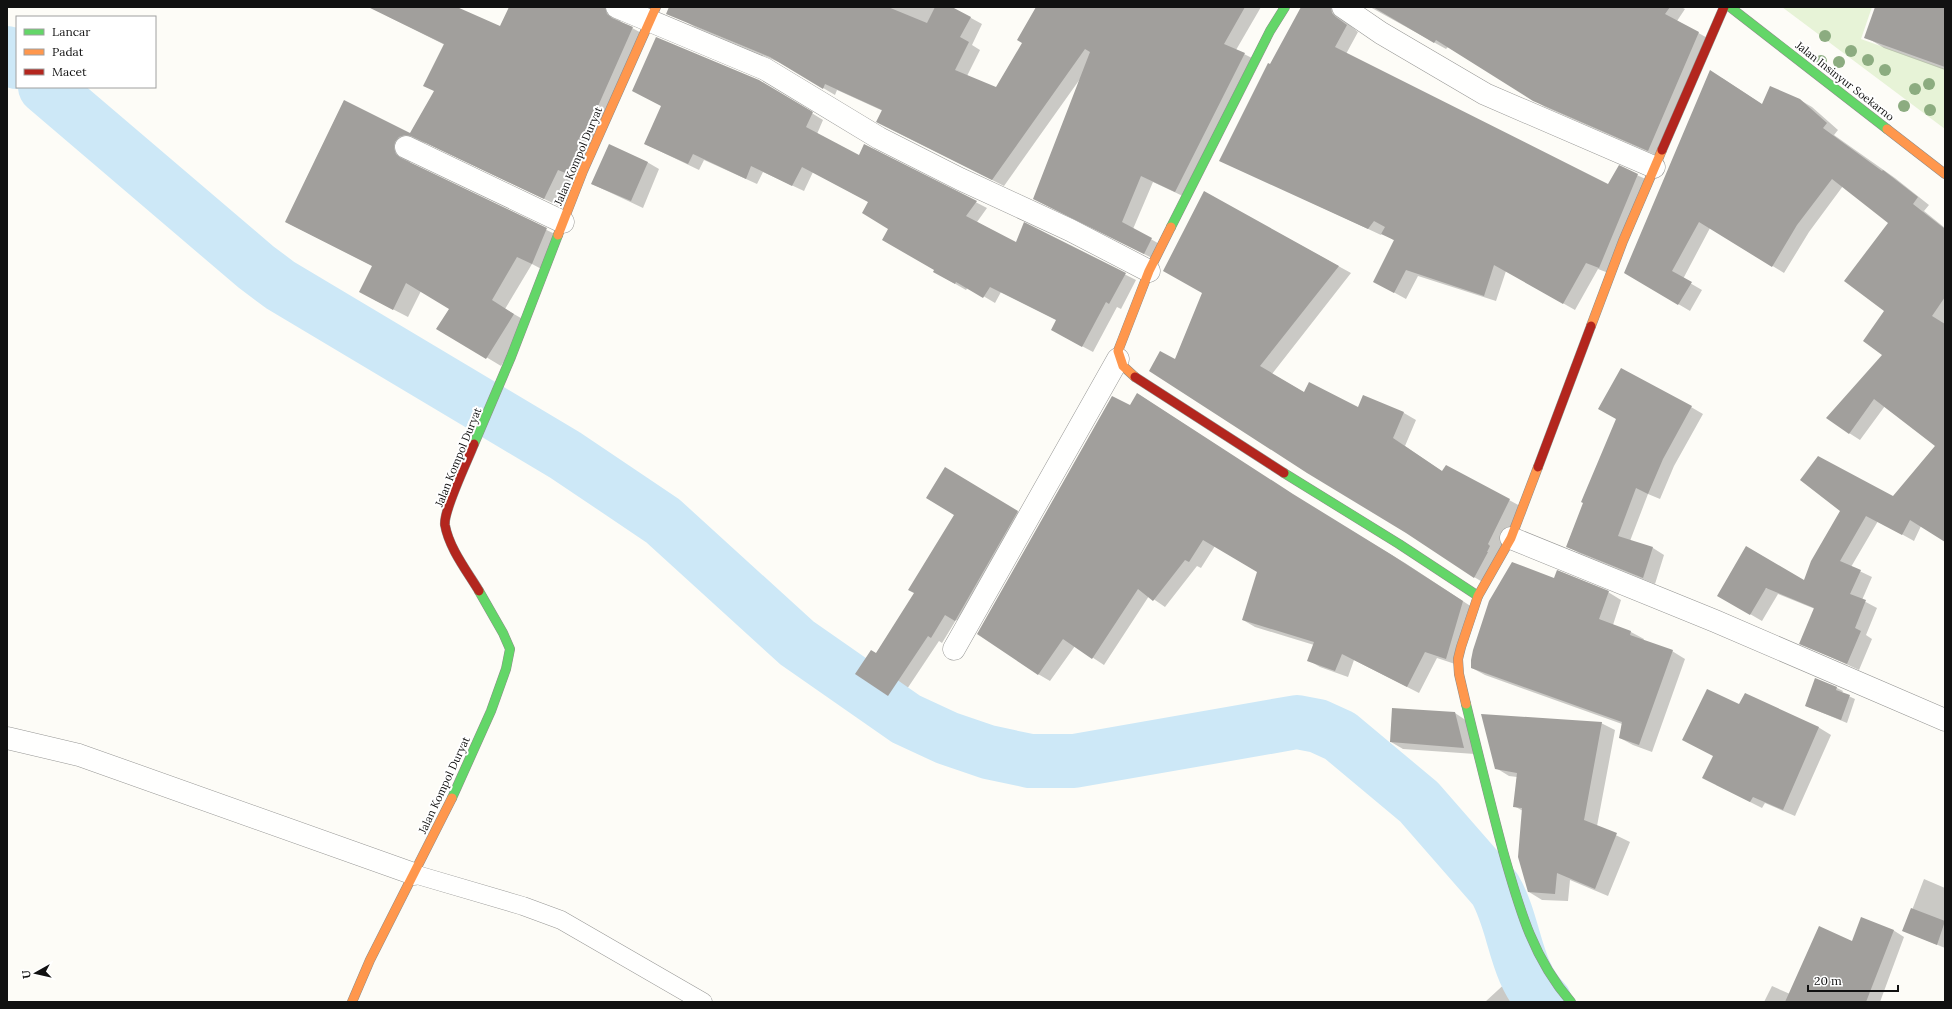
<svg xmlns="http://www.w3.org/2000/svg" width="1952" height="1009" viewBox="0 0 1952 1009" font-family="Lora,serif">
  <rect width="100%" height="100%" fill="#fdfcf7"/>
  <path fill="#e7f3d7" d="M1782,7H1872L1861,39L1945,69V129Z"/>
  <path fill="#0003" d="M376,7H455L500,27L510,7H622L618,17L621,22L647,36L559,206L426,143L420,142L407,157L411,164L561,237L547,272L532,264L505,309L528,322L501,366L438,328L450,308L421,291L408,317L375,300L373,266L286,222L344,101L410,134L435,91L445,45L389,17L375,9Z
    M691,7H951L982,24L972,45L980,50L967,76L996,88L1023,43L1037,7H1261L1236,50L1256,60L1187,198L1153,182L1133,229L1163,246L1156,260L1046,205L1080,79L1004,186L889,128L883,111L837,90L835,95L781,63L695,27L683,20Z
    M1302,7H1344V20L1358,32L1346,54L1609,186L1619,167L1650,181L1611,274L1598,269L1575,310L1506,271L1496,301L1418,276L1406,299L1386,288L1395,241L1382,233L1381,235L1220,160Z
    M1370,7H1681L1685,9L1677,21L1711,40L1660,157L1545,107L1448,47L1446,49Z
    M1876,7H1945V70L1884,48L1866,37Z
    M1722,78L1763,105L1800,100L1812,107L1838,130L1834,135L1895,178L1929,205L1924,211L1945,228V540L1921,526L1914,541L1878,521L1851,567L1872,577L1862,600L1877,608L1866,635L1872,639L1859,670L1800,643L1815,609L1778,594L1762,621L1719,596L1804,582L1842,511L1893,498L1936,445L1885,406L1860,440L1849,433L1884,355L1889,223L1843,186L1809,232L1784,273L1710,228L1683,279L1702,290L1690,311L1626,273Z
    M771,88L823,120L817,134L859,156L865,145L987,208L977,222L1017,244L1025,224L1136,280L1121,309L1117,307L1093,352L1063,336L1057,320L1001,292L995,303L968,287L966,290L945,278L869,202L813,172L804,191L763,172L757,184L704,160L699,170L645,144Z
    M647,162L659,169L643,208L592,184Z
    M1205,193L1351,273L1272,374L1305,393L1358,409L1404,413L1416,420L1405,446L1443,472L1446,466L1522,507L1486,584L1474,577L1175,360L1203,293Z
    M1138,394L1305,503L1405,563L1475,609L1458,665L1437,658L1419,693L1354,660L1348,677L1320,667L1308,660L1314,645L1255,627L1243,620L1258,572L1215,546L1201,568L1197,566L1165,607L1149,596L1104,665L1075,646L1050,681L1038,674L1131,407Z
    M1691,407L1703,414L1674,466L1660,499L1648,494L1630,541L1653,548L1664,555L1655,584L1579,553L1567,546L1617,419Z
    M955,474L1028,518L966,626L956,620L942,643L939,641L899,701L888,695L876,654L915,593L955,515Z
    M1555,579L1608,592L1621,600L1613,625L1631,632L1644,639L1643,641L1672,651L1685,659L1652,752L1633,745L1620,738L1622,724L1485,675L1472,668Z
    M1816,679L1837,688L1843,691L1842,693L1855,699L1847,723L1806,706Z
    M1739,706L1818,727L1831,735L1795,816L1765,803L1762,808L1716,785L1714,756Z
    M1455,713L1467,721L1475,754L1403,749L1391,742Z
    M1601,723L1615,730L1597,826L1630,842L1608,896L1570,880L1568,901L1542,900L1529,892L1523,811L1514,806L1517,777L1509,776L1496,768Z
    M1924,879L1945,888V948L1904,931Z
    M1893,930L1904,937L1880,1002H1764L1772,986L1790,994L1853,943Z
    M1510,979L1522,986L1538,1002H1485Z"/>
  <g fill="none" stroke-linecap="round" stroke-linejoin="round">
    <path stroke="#cde8f7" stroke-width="54" d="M7,53L17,62
      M45,87L256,267L280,285L565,455L663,521L797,643L906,719L947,738L988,752L1030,761H1074L1297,722L1318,726L1340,736L1419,802L1495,889C1516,925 1514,972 1545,1002"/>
  </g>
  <path fill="#a19f9c" d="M368,7H457L500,26L509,7H605L607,14L612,18L633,27L568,174L558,170L544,199L411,136L405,135L399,137L395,142L394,148L396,154L401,158L547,228L532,264L517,257L492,300L514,314L486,359L436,329L449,309L406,283L393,310L359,292L372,266L285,222L344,100L410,133L434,91L423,86L444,44Z
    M669,7H888L927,23L935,7H952L971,17L960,37L969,42L955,70L996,87L1022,43L1017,40L1036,7H1245L1224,44L1245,53L1175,192L1141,176L1122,222L1152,238L1144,254L1033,199L1090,52L1085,49L992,180L876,122L882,110L825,84L823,89L770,57L666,14Z
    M1301,7H1331L1332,13L1336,17L1347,25L1335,47L1608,184L1619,165L1638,174L1599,268L1586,263L1563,304L1494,265L1484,296L1406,270L1394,293L1373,282L1394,240L1381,234L1385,227L1374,221L1368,229L1219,161L1268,63L1270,64Z
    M1373,7H1670L1665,14L1699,32L1648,151L1533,101L1436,40L1434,43Z
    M1875,7H1945V67L1864,38Z
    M656,37L759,80L813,112L806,127L859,155L864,144L977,201L966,216L1016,242L1024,222L1126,273L1109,304L1106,302L1082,347L1051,330L1056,320L990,287L983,298L956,282L955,284L933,272L934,270L882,240L888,229L862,213L868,202L802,167L792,186L751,166L746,179L693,154L688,164L644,144L661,106L632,91Z
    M1710,70L1762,104L1770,86L1800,99L1827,123L1823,128L1882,171L1883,170L1918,197L1913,204L1945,229V297L1932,316L1945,324V542L1910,520L1902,535L1866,516L1840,561L1861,570L1850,594L1866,600L1855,628L1861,631L1847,664L1799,644L1814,608L1766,588L1750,615L1717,596L1746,546L1804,580L1811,561L1840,511L1800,480L1818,456L1893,496L1935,446L1874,399L1849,434L1826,418L1882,355L1863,341L1884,311L1844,281L1888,223L1832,179L1797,225L1772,267L1699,222L1672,271L1692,282L1678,305L1624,273Z
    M609,144L648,162L631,201L591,184Z
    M1204,191L1339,266L1260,366L1304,392L1309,382L1358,407L1363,395L1404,412L1393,438L1442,471L1446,465L1510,499L1488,544L1490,546L1487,552H1488L1474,578L1406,533L1307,473L1149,371L1160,351L1175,359L1202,293L1163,271Z
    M1621,368L1692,406L1663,459L1648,494L1636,488L1618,536L1653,547L1643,578L1566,547L1583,503L1581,502L1616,419L1598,409Z
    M1137,393L1293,494L1392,555L1463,601L1446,659L1425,652L1407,687L1342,654L1335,671L1307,661L1314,642L1242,620L1257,572L1203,540L1189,562L1185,560L1153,601L1138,589L1092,659L1063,639L1038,675L977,634L1112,396L1130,405Z
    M945,467L1018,511L955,621L945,615L931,638L928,636L888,696L855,674L871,650L876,653L914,593L908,590L954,515L926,498Z
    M1512,562L1554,578L1557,570L1609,591L1599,619L1631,631L1630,635L1673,650L1639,745L1619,738L1622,722L1471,668V660L1473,650L1489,601Z
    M1815,678L1837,687L1836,690L1850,695L1841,720L1805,706Z
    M1707,689L1739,704L1745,693L1819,727L1783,810L1753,797L1750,802L1702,778L1713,756L1682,740Z
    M1392,708L1455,712L1464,748L1390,742Z
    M1481,714L1602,722L1584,820L1617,833L1595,889L1557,873L1555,894L1528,892L1518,857L1522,808L1513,807L1517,773L1495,769Z
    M1911,908L1945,921L1937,945L1902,931Z
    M1861,917L1894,930L1866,1002H1785L1819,926L1852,941Z"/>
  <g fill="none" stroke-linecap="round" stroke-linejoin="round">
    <defs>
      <path id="lane" d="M414,874L523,906L561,920L703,1002"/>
      <path id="street" d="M617,7L765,69L879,138L960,179L1070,230L1149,271
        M1343,7L1381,33L1485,94L1654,167
        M406,147L563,222
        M1511,538L1715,621L1945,720
        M954,649L1118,359
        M7,738L79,755L414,874"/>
      <path id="fast" d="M1730,7L1887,129
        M1171,227L1270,31L1285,7
        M474,444L511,357L558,235
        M1284,473L1399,544L1478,596
        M1466,704C1478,753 1490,802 1503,851C1519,907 1532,957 1571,1002
        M452,798L491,711L506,669L510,649L503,633L479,591"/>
      <path id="slow" d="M1887,129L1945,174
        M558,235L583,171L656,7
        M1591,326L1623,241L1662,150
        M1135,377L1123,366L1118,351L1149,271L1171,227
        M1466,704L1459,674L1458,659L1461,647L1478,596L1511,538L1538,467
        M352,1002L370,960L452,798"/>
      <path id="jam" d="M1662,150L1724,7
        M1135,377L1284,473
        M474,444C468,460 443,511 445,525C449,548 467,571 479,591
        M1538,467L1591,326"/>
    </defs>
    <use href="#lane" stroke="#979795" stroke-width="19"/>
    <use href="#street" stroke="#979795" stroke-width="23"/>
    <use href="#fast" stroke="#8e8d8b" stroke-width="10"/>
    <use href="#slow" stroke="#8e8d8b" stroke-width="10"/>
    <use href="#jam" stroke="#8e8d8b" stroke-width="10"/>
    <use href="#lane" stroke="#fffffe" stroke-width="18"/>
    <use href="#street" stroke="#fffffe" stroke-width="22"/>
    <use href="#fast" stroke="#63d668" stroke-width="9"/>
    <use href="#slow" stroke="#ff974d" stroke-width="9"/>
    <use href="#jam" stroke="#b3261e" stroke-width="9"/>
  </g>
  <g fill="#8cac80">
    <circle cx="1825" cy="36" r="6"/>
    <circle cx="1851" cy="51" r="6"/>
    <circle cx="1868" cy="60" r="6"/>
    <circle cx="1821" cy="61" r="6"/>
    <circle cx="1839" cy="62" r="6"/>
    <circle cx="1885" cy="70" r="6"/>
    <circle cx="1929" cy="84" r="6"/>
    <circle cx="1915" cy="89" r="6"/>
    <circle cx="1904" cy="106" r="6"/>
    <circle cx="1930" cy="110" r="6"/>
  </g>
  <g text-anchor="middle" stroke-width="4" stroke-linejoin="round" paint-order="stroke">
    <g font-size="11" fill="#111" stroke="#fff">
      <text transform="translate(1845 81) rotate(38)" y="4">Jalan Insinyur Soekarno</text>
      <text transform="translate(578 156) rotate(-67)" y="4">Jalan Kompol Duryat</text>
      <text transform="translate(458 457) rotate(-68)" y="4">Jalan Kompol Duryat</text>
      <text transform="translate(444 785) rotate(-65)" y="4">Jalan Kompol Duryat</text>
    </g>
  </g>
  <rect width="1952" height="1009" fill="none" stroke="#111111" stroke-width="16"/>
  <rect x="16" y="16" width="140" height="72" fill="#ffffff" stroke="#a0a0a0"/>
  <rect x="24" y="29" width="20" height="6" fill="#63d668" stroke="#a0a0a0"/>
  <text x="52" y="36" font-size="12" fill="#111111">Lancar</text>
  <rect x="24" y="49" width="20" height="6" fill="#ff974d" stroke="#a0a0a0"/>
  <text x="52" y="56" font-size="12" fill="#111111">Padat</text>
  <rect x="24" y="69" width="20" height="6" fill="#b3261e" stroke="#a0a0a0"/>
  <text x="52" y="76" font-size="12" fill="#111111">Macet</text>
  <g transform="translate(36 973) rotate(262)" stroke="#ffffff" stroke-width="3" paint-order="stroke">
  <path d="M0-3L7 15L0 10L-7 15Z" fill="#111111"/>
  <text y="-6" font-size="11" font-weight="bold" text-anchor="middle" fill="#111111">U</text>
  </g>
  <path d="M1808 985v6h90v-6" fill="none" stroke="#111111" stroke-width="2"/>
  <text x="1814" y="985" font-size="12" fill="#111111" stroke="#ffffff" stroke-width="3" paint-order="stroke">20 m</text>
</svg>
